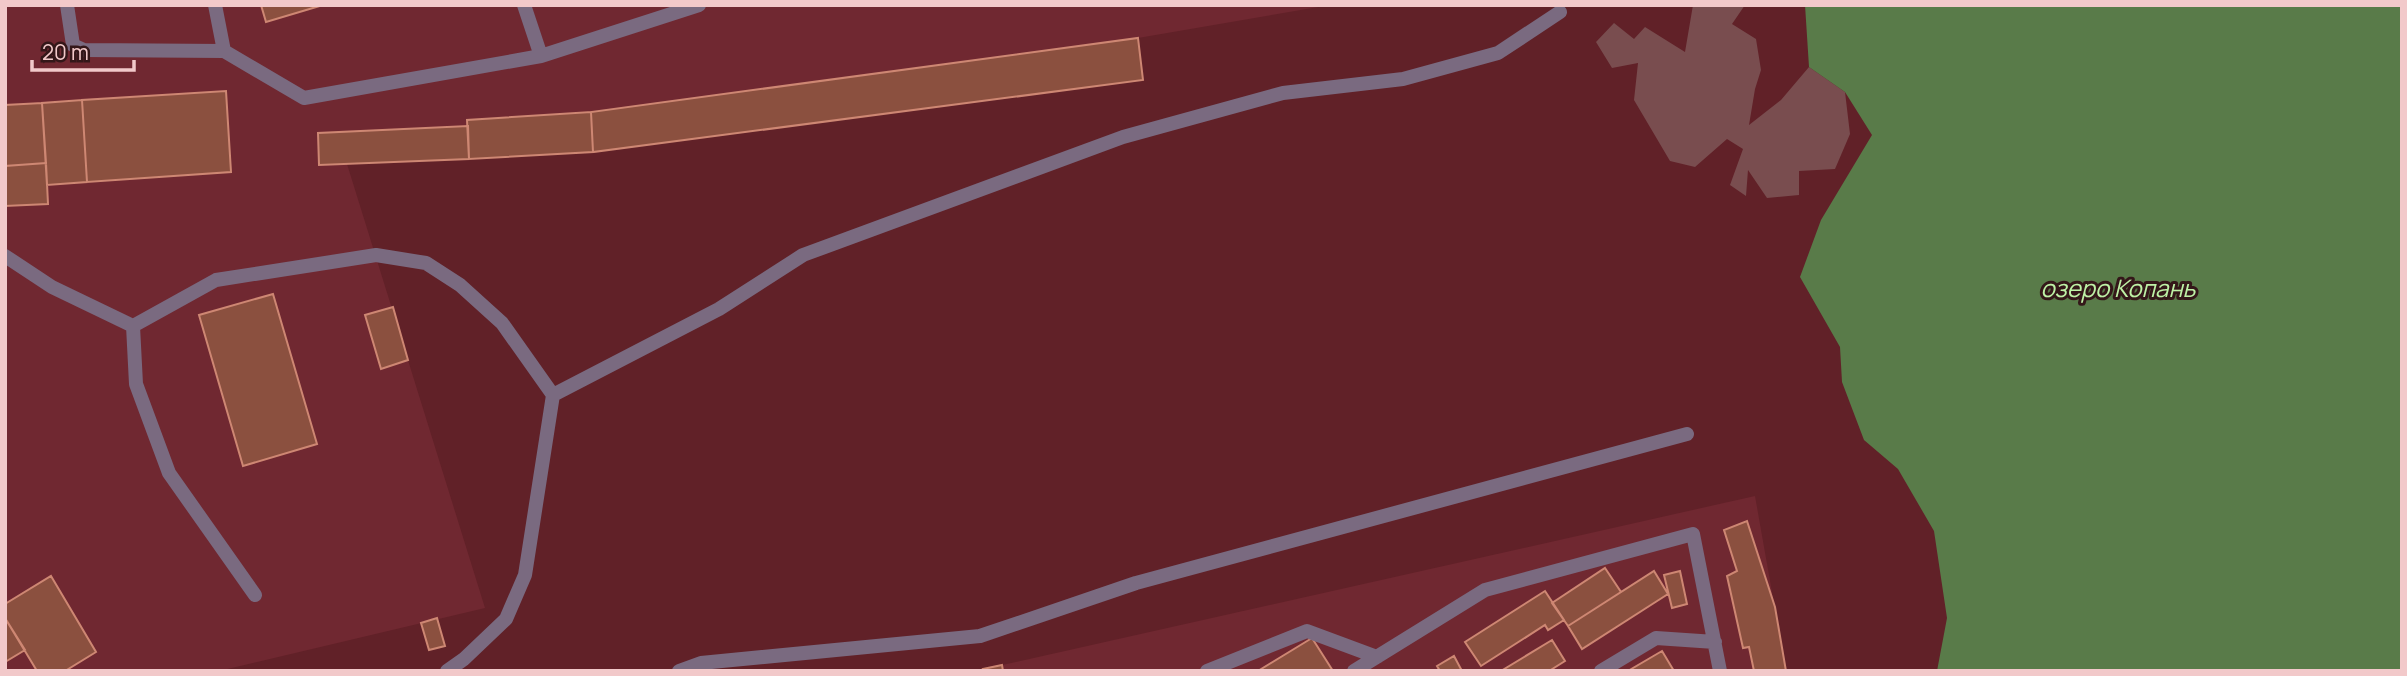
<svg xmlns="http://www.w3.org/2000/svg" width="2407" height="676" viewBox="0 0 2407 676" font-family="Manrope,sans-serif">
  <rect width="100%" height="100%" fill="#612128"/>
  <path fill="#702831" d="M5,5H1330L1138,38L1143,80L593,152L347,164L485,608L219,671H5Z
    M1755,496L1786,671H976Z"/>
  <path fill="#794d4f" d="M1693,5H1745L1732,24L1756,39L1761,70L1755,89L1749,125L1781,100L1809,67L1845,92L1850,134L1835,169L1799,171V195L1767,198L1748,170L1746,196L1730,185L1743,149L1727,139L1695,167L1670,161L1634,100L1638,63L1612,68L1596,42L1614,23L1634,39L1645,27L1685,52Z"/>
  <path fill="#597b49" d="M1805,5H2402V671H1937L1947,618L1934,531L1898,469L1864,440L1842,382L1840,347L1800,277L1821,220L1872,135L1845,92L1809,67Z"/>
  <path fill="#8b503f" stroke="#ce8773" stroke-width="2" d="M261,5H323L266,22Z
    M1138,38L1143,80L593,152L591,112Z
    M226,91L231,172L87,182L82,100Z
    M82,100L87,182L47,185L42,103Z
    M42,103L46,163L5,166V105Z
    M591,112L593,152L469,159L467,120Z
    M468,126L469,159L319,165L318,133Z
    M46,163L48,204L5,206V166Z
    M273,294L317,444L243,466L199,315Z
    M393,307L408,360L381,369L365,315Z
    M1747,521L1775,607L1786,671H1754L1749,647L1743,648L1727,576L1737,571L1724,530Z
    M1605,568L1621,592L1568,626L1552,603Z
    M1654,571L1668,594L1582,649L1568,626Z
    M1680,571L1687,604L1672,608L1664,575Z
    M51,576L96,652L65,671H37L5,618V604Z
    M1545,591L1564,620L1548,630L1545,625L1481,666L1465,642Z
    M5,618L25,650L5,662Z
    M437,618L445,646L429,650L421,623Z
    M1312,638L1333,671H1258Z
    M1552,640L1565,661L1549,671H1501Z
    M1662,651L1674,671H1628Z
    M1454,656L1462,671H1440L1437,666Z
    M1002,665L1003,671H984L983,669Z"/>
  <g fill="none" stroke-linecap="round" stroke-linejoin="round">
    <path stroke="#7a6a80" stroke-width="14" d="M67,5L73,45L84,50L224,51L304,98L541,56L699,5
      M215,5L224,51
      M524,5L541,56
      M5,256L52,287L133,326L216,280L376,255L426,263L460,285L502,323L553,395L525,575L506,619L464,659L447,671
      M133,326L136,384L169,473L255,595
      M553,395L719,309L803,255L1123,137L1283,93L1403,79L1498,53L1560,12
      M679,671L701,663L980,636L1136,583L1687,434
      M1207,671L1307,631L1377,657
      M1354,671L1485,590L1693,534L1720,671
      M1601,671L1656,638L1715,642"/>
  </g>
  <g text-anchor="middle" stroke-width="6" stroke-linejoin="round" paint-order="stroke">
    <g font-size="24" font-style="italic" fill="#bef2a6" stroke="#341719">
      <text x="2118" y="297">озеро Копань</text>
    </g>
  </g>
  <rect width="2407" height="676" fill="none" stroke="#f2c9ca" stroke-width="14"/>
  <path d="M32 60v10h102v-10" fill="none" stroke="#f2c9ca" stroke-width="3.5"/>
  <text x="42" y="60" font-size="21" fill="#f2c9ca" stroke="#341719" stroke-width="5" paint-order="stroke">20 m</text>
</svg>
